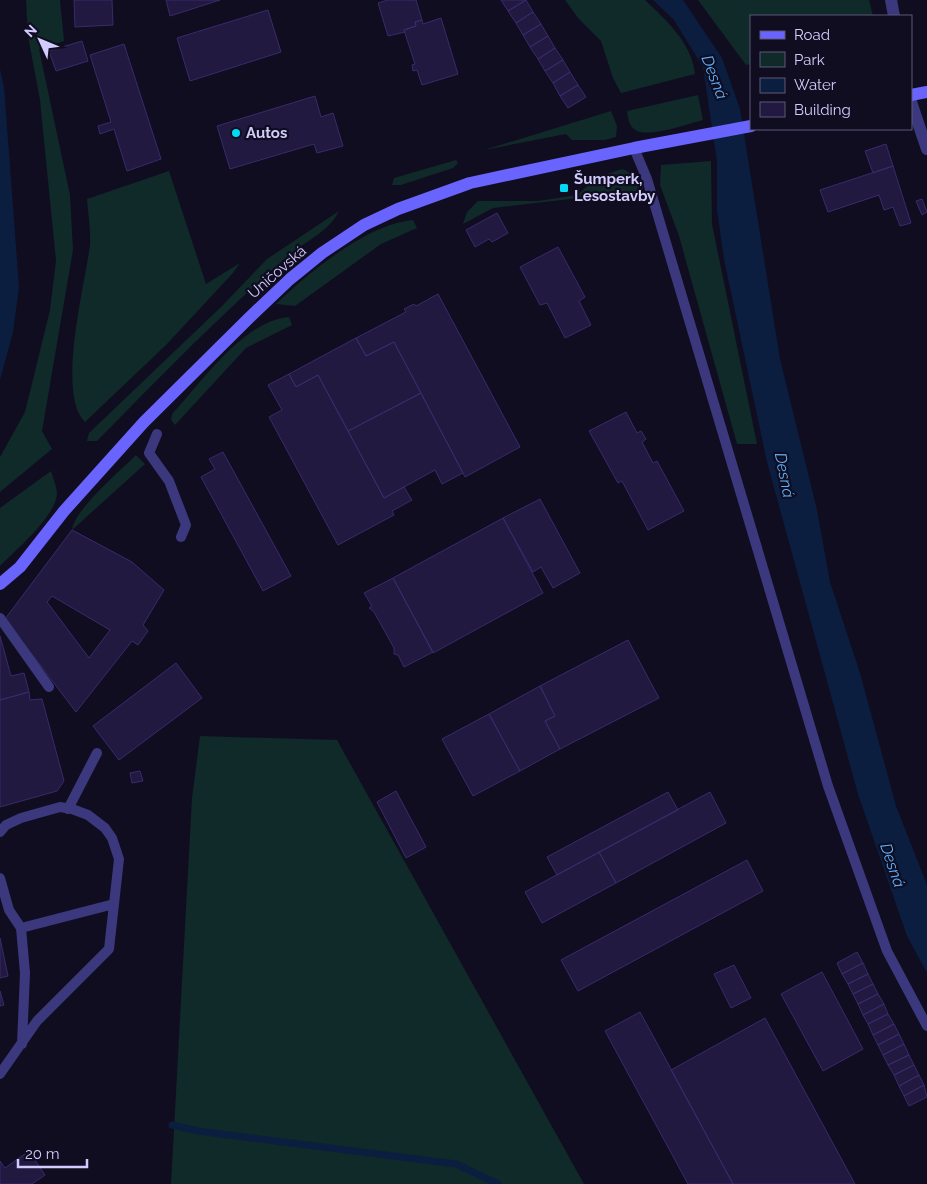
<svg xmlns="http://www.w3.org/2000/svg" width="927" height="1184" viewBox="0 0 927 1184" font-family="Raleway,sans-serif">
  <rect width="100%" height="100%" fill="#100d20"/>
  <path fill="#102929" d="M26,0H60L64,41L39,49L70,195L73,250L42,431L52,449L0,492V457L25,412L50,310L56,261L40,100L28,36Z
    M565,0H645C666,20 692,43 695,74L621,93L613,78L601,41L578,18Z
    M698,0H869L873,16H751V64L746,65Z
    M698,95L703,120C688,124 651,137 637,131C629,127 628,118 627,111Z
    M611,111L617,126L616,137L605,140H572L566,134L484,150Z
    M456,160L458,163L453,168L401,185H392L394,178Z
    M711,161L712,224L757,444H737L679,236L660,185L661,165Z
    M622,169C631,172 638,179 643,187L639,191L493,208L463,224L467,212L478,201H538L577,195L598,177Z
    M169,171L206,284L240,263L233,273L166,345L85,422C56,395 85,284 90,245C91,230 88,214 87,199Z
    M339,211C329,232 305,241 288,256C221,314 159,378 97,441H87L89,433L222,306L267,259Z
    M413,220L417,228L381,244L295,306L276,304C308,273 367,224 413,220Z
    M289,317L292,325L246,348L175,425L171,420L172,414C202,382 243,321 289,317Z
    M136,455L145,464L72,530C74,510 120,471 136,455Z
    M51,471C53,478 57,487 57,494C55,517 17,549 0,566V508Z
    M200,736L337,740L584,1184H171L192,798Z"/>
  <path fill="#0b1e40" d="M653,0H683L722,58L740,109L780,359L817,510L830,582L860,673L896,806L927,885V973L907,936L858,794L767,462L724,259L717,209V161L703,67L674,20Z
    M0,69L4,87L19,287L13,332L0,380Z"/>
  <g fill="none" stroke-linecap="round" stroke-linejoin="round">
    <path stroke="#0b1e40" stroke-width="7" d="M172,1125L198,1131L456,1164L498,1184"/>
  </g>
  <path fill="#211940" stroke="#392b6c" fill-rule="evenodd" d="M74,0H112L113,25L75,27Z
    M166,0H220L170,16Z
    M388,0H416L422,20L415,22L416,26L404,30L405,32L388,36L378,3Z
    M501,0H526L508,11Z
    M526,0L533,12L516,23L508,11Z
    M268,10L281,52L190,81L177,38Z
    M533,12L541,24L523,35L516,23Z
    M441,18L458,74L422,85L417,70L413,71L412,65L415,64L404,30L416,26L415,22L422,20L423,24Z
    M541,24L548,36L530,47L523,35Z
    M548,36L555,48L538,59L530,47Z
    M82,41L88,61L56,71L49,51Z
    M124,44L161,159L127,171L114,129L100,134L98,126L111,122L90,55Z
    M555,48L563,60L545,71L538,59Z
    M563,60L570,72L553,83L545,71Z
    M570,72L578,85L560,96L553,83Z
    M578,85L586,97L568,108L560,96Z
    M315,96L321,117L333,113L343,146L317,153L314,144L230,169L217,126Z
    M886,144L893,166L873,173L865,151Z
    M893,166L911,223L900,226L893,207L884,210L879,195L828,212L820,190Z
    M922,199L927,212L922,215L916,201Z
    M497,213L508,233L492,242L489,239L475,247L466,230Z
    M558,247L585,297L579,301L591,325L565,338L547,303L540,305L520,267Z
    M438,294L520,447L465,477L394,342L366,356L356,338L406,312L404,309L414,304L416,306Z
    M356,338L366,356L394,342L421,393L348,431L318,375L296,387L289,374Z
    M289,374L296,387L318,375L384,498L404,487L412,500L392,511L394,515L338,545L269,417L282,410L268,385Z
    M421,393L463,473L442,484L435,470L384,498L348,431Z
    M626,412L637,433L641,431L646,439L642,442L653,463L657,461L684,511L648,530L622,481L618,483L589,431Z
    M223,452L291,576L263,591L201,477L215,469L209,459Z
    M540,499L580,573L553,588L541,567L533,572L503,518Z
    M503,518L543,593L433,653L393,578Z
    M72,530L132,562L164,590L143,625L148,631L138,645L132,641L76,712L5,619ZM52,596L110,630L89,658L47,602Z
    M393,578L433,652L404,667L398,655L394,654V648L374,612L369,608L372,606L364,593Z
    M0,636L11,676L24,673L29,692L0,700Z
    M628,640L659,698L560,749L545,721L555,716L540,686Z
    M176,663L202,698L119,760L93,726Z
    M540,686L555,716L545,721L560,749L520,771L489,714Z
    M29,692L30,700L42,699L64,781L57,791L0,807V700Z
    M489,714L520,771L473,796L442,739Z
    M140,771L143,781L132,783L130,773Z
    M396,791L426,847L406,858L377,802Z
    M668,792L678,810L557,875L547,857Z
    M710,792L726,823L616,883L599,852Z
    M599,852L616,883L542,923L525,892Z
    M747,860L763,891L578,991L561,960Z
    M0,938L8,976L0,978Z
    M857,952L863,963L842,974L837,963Z
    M863,963L868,974L848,984L842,974Z
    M734,965L751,998L731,1008L714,974Z
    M822,972L863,1049L823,1071L781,994Z
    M868,974L873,984L853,994L848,984Z
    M873,984L878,994L858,1004L853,994Z
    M0,991L4,1005L0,1006Z
    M878,994L884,1004L863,1015L858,1004Z
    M884,1004L888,1014L868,1024L863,1015Z
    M640,1012L671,1069L733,1184H688L605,1031Z
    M888,1014L894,1024L873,1035L868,1024Z
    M765,1018L855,1184H733L671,1070Z
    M894,1024L899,1034L878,1045L873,1035Z
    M899,1034L904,1044L883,1055L878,1045Z
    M904,1044L909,1055L888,1065L883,1055Z
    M909,1055L914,1065L894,1075L888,1065Z
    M914,1065L919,1075L899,1086L894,1075Z
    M919,1075L924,1085L904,1096L899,1086Z
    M924,1085L927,1097L909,1106L904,1096Z
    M29,1151L45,1175L32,1184H0V1161L5,1168Z"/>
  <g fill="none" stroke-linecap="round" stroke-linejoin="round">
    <path stroke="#3b387e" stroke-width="10" d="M634,148L647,179L828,786L887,951L927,1026
      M157,434L149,453L169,481L186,525L181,537
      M0,618L49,687
      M68,809L97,753
      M0,832L6,825L21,818L60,807L72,809L88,815L105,828L112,838L119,859L109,949L37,1021L0,1074
      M0,878L9,910L21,928L25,973L22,1044
      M21,928L114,904"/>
    <path stroke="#3b387e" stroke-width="12" d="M891,0L894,16
      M911,102L927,149"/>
    <path stroke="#6964fd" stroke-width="12" d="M911,95L927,92
      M0,584L20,567L64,511L144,422L250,317L290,279L322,253L364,225L398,209L470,183L634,148L751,126"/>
  </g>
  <g fill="#03d9f4" stroke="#100d20" stroke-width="2">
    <circle cx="236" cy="133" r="5"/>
    <rect x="559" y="183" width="10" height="10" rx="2.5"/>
  </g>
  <g text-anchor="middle" stroke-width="4.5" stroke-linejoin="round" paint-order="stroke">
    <g font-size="15" font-weight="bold" fill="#d2ccfe" stroke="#100d20" text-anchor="start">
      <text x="246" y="138">Autos</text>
      <text x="574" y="184">Šumperk,<tspan x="574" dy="17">Lesostavby</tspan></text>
    </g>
    <g font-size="15" fill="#d2ccfe" stroke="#100d20">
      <text transform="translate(277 272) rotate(-41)" y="5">Uničovská</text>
    </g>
    <g font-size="16" font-style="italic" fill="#5bb1fd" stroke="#100d20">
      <text transform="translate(715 77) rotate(69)" y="6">Desná</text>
      <text transform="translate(785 475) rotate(79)" y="6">Desná</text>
      <text transform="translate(893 865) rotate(71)" y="6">Desná</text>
    </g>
  </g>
  <rect x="750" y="15" width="162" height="115" fill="#100d20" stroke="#5e5979"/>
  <rect x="760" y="31" width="25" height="8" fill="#6964fd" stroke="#5e5979"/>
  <text x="794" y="40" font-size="15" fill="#d2ccfe">Road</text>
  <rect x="760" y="52" width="25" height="15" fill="#102929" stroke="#5e5979"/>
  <text x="794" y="65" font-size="15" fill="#d2ccfe">Park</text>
  <rect x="760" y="78" width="25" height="15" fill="#0b1e40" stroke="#5e5979"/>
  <text x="794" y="90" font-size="15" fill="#d2ccfe">Water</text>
  <rect x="760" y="102" width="25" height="15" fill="#211940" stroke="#5e5979"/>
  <text x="794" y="115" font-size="15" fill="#d2ccfe">Building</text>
  <g transform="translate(40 40) rotate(314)" stroke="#100d20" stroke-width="4" paint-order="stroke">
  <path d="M0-4L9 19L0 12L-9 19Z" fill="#d2ccfe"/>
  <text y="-8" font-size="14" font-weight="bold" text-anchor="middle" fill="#d2ccfe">N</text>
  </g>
  <path d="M18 1159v8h69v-8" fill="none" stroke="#d2ccfe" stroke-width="2.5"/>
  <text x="25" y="1159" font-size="15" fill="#d2ccfe" stroke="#100d20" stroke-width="4" paint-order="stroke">20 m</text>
</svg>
